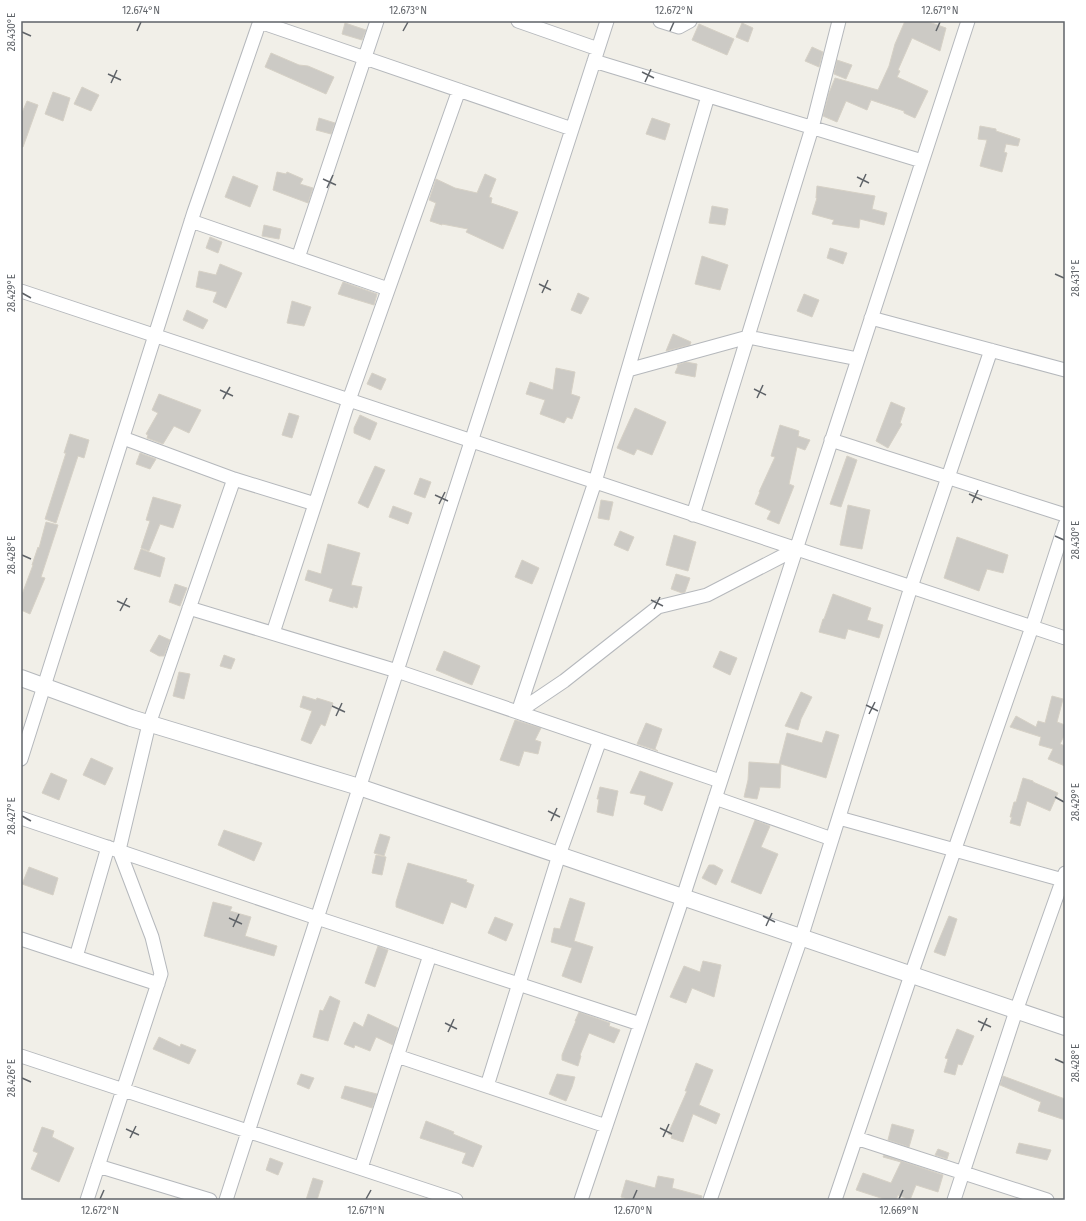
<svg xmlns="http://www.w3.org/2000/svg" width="1086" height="1221" viewBox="0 0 1086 1221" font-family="'Fira Sans',sans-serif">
  <rect width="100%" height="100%" fill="#f1efe8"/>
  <path fill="#cccac5" stroke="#d6d1c6" d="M905,21H926L946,28L940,51L912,38L898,70L900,71L897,77L928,91L915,118L904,113V111L871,100L867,110L846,101L837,122L823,116L829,93L835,78L878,90L889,66L895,44Z
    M345,23L366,30L362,40L342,34Z
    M742,23L753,28L748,42L736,37Z
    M699,24L734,39L727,55L692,40Z
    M812,47L823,52L819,67L805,61Z
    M271,53L299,65L308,66L334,77L326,94L265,67Z
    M837,60L852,65L846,79L834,74Z
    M82,87L99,95L91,111L74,104Z
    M53,92L70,98L63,121L45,114Z
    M27,101L38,105L23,147H21V115Z
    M319,118L335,123L331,134L316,130Z
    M652,118L670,124L665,140L646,134Z
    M980,126L996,129V131L1020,139L1018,146L1006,144L1004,152L1007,153L1002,172L980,166L987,140L978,139Z
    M277,172L286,174L287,172L303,179L300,184L313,188L308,203L273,190Z
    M485,174L496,179L489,197L492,198L491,203L518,212L503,249L466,232L468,229L442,224V225L430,221L436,203L429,200L436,179L455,188L477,193Z
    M233,176L258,186L250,207L225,197Z
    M817,186L875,196L872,209L887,213L884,225L860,219L859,228L832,224L834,220L812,214L817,198H816Z
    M712,206L728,209L725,225L709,223Z
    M264,225L281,229L279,239L262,236Z
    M210,237L222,242L218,253L206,248Z
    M830,248L847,253L843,264L827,258Z
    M702,256L728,265L720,290L695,284Z
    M220,264L242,273L226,308L213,302L217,292L196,287L199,271L216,275Z
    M343,282L377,294L374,305L338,294Z
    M578,293L589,298L581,314L571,310Z
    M804,294L819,300L812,317L797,311Z
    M292,301L311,307L304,326L287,323Z
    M187,310L208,320L203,329L183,320Z
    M673,334L691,342L690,345L666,351Z
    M686,362L697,364L695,377L675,373L678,366L677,365Z
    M556,368L575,372L571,394L580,397L572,419L567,417L564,423L540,414L545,400L526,394L530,382L553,390Z
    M372,373L386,379L381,390L367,384Z
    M159,394L201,410L189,433L174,426L163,444L147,438L148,435L146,434L158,413L152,410Z
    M891,402L905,408L900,423L902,424L888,448L876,441Z
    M635,408L666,422L652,455L637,449L634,455L617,448Z
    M289,413L299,416L292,438L282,435Z
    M360,415L377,423L370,440L354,433V428Z
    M780,425L799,431L798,436L810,440L805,450L797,447L789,484L794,486L779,524L767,519L771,511L755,504L760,492H759L775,457L771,456Z
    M70,434L89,440L84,458L78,456L56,523L45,519L66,453H64Z
    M140,453L156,459L150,469L136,464Z
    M847,456L857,460L841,507L830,504Z
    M375,466L385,470L368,508L358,503Z
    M420,478L431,482L425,498L414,494Z
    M153,497L181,505L173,528L160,524L149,551L141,548L150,521L146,520Z
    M601,500L613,502L609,520L598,518Z
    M848,505L870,510L862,549L840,545Z
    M393,506L412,513L408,524L389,517Z
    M46,522L58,525L41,577L45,578L30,614L21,610V597L33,565H32L38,547L39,548Z
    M620,531L634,537L628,551L614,545Z
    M674,535L696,542L688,571L666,565Z
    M957,537L1008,555L1003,573L987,569L979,591L944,578Z
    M328,544L360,553L351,585L362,587L357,608L353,606V608L329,601L333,589L305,580L308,570L321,574Z
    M141,549L165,558L160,577L134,569Z
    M522,560L539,568L532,584L515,577Z
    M676,574L690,578L685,592L682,593L671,589Z
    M175,584L187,588L180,606L169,602Z
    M833,594L871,608L867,620L883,625L879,638L848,629L845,639L819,632L823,619H824Z
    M159,635L170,640L164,656H159L150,651Z
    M444,651L480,666L472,685L436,670Z
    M720,651L737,658L730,675L713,667Z
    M224,655L235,659L231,669L220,666Z
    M179,672L190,674L184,699L173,696Z
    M801,692L812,697L801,719L798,730L785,726Z
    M303,696L316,700L317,698L333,703L325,726L321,724L311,744L301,740L312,711L300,707Z
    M1052,696L1063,699L1057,722L1065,725V734L1060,744L1065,746V766L1048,759L1053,749L1039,745L1041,737L1010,727L1016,716L1036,727L1038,721L1045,723Z
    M515,720L541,728L535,740L541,742L538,754L524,751L519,766L500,760Z
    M646,723L662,729L655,749L658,751L637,744Z
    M826,731L839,735L826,778L781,764L780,788L760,787L757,799L744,797L748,780L749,762L779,764L787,733L822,743Z
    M91,758L113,768L105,785L83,775Z
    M640,771L673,783L662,811L644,804L646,796L630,793Z
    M51,773L67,780L59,800L42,793Z
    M1023,778L1033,781V782L1058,793L1050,811L1027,801L1020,826L1010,823L1012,817H1010L1014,802H1016Z
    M600,787L618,791L613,816L597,812L599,799H597Z
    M755,820L770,826L761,847L778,854L761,894L731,882Z
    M224,830L262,843L254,861L218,845Z
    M380,834L390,837L384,856L374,853Z
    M376,855L386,857L382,875L372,873Z
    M408,863L467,880L466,882L474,885L466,908L451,902L443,924L396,907V902Z
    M709,865H714L723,870L716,885L702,878Z
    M29,867L58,878L53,895L22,884Z
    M570,898L585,903L574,941L593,947L581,983L562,976L572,948L551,942L554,928L560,929Z
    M213,902L232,907L230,911L251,917L245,936L277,946L274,956L204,936Z
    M949,916L957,919L945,956L934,952Z
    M495,917L513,924L506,941L488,933Z
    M378,946L388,950L375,987L365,983Z
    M703,961L721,965L714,997L692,988L686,1003L670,997L684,966L700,972Z
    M330,996L340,1001L328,1041L313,1037L320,1010L323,1011Z
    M579,1012L610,1023L609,1026L620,1030L614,1043L589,1033L580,1055L581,1056L578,1066L562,1060V1055L576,1021H575Z
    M368,1014L398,1028L393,1045L376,1037L370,1051L355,1045L354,1048L344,1044L354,1022L363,1027Z
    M957,1029L974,1036L962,1065L958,1064L955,1075L944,1072L948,1059L945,1058Z
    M159,1037L180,1047L181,1044L196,1050L189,1064L153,1049Z
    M696,1063L713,1070L699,1105L720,1114L716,1124L693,1114L683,1142L671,1138L672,1135L668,1134L687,1091H685Z
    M301,1074L314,1078L309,1089L297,1084Z
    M557,1074L575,1077L572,1087L566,1101L549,1094Z
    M1003,1076L1065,1099V1120L1038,1111L1041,1102L1000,1085Z
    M345,1086L377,1094L372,1108L341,1098Z
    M426,1121L454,1132L453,1134L482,1146L473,1167L462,1163L466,1153L420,1138Z
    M892,1124L914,1130L909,1147L888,1140Z
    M42,1127L54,1131L52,1137L74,1148L59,1182L31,1169L38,1153L33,1151Z
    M1019,1143L1051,1150L1047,1160L1016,1153Z
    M938,1149L949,1153L947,1159L935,1155Z
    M884,1155L943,1175L938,1192L916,1185L910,1200L898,1195L896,1200H887L856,1190L863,1173L891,1183L901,1162L883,1157Z
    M270,1158L283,1163L278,1175L266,1170Z
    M658,1176L674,1179L672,1188L702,1196L701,1200H631L621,1197L626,1180L655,1188Z
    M313,1178L323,1181L317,1200H306Z"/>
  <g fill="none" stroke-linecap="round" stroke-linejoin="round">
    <defs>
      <path id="minor" d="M518,21L598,49
        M660,21L679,27L690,21
        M260,22L572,129
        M594,61L922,161
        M708,96L595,482L518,712L564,681L658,607L707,595L796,549
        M191,221L388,289
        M298,258L377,21
        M21,291L1065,638
        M871,318L1065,370
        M628,370L748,337L858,359
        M123,438L234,479L315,504
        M831,440L1065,515
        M693,515L812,128L839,21
        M189,608L397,671L720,781
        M273,633L349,400L459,90
        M21,759L194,212L260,21
        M715,798L832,839
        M21,818L317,918L640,1024
        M839,818L1063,880
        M21,939L158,984
        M76,957L108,847
        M21,1056L456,1200
        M397,1056L606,1126
        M487,1086L559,855L600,740
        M856,1138L1047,1200
        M98,1166L210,1200
        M361,1168L430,955
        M87,1200L161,974L152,937L119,850L149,724L234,479
        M226,1200L607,21
        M581,1200L683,897L968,21
        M710,1200L801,938L911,587L991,350
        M835,1200L911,975L1032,627L1065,525
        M954,1200L1016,1011L1065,873"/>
      <path id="tertiary" d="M21,678L131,718L359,787L1065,1027"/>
    </defs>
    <use href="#minor" stroke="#b5b8bc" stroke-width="15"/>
    <use href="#tertiary" stroke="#b5b8bc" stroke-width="18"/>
    <use href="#minor" stroke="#fff" stroke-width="13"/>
    <use href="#tertiary" stroke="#fff" stroke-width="16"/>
  </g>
  <path fill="none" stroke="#5f6368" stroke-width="1.5" d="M137,31L141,22M403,31L408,22M670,31L674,22M936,31L940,22M22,32L31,36M642,72L654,78M108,74L121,80M645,82L651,69M111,83L117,70M857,177L869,183M323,179L336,185M860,187L866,174M327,188L333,175M1055,274L1064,278M539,284L551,290M22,293L31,298M542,293L548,280M754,389L766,395M220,390L233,396M757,398L763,385M223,399L230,387M969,494L982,500M435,495L448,501M972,503L978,490M439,504L445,492M1055,536L1064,540M22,555L31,559M651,600L663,606M117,601L130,607M654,609L660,597M120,611L127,598M866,705L878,711M332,706L345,712M869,714L875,702M336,716L342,703M1055,797L1064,802M548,811L560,817M22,816L31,821M551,821L557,808M763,916L775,922M229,918L242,924M766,926L772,913M233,927L239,914M978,1021L991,1027M445,1023L457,1029M981,1031L987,1018M448,1032L454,1019M1055,1059L1064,1063M22,1078L31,1082M660,1128L672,1134M126,1129L139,1135M663,1137L669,1124M130,1138L136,1126M100,1199L104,1190M366,1199L371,1190M633,1199L637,1190M899,1199L903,1190"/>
  <rect width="1086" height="1221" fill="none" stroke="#ffffff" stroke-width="44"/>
  <rect x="22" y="22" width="1042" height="1177" fill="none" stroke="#5f6368" stroke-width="1.5"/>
  <g font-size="10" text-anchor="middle" fill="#5f6368">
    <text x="141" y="14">12.674°N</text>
    <text x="408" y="14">12.673°N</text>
    <text x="674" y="14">12.672°N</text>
    <text x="940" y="14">12.671°N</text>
    <text transform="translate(11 32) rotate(-90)" y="4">28.430°E</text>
    <text transform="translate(1075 278) rotate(-90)" y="4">28.431°E</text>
    <text transform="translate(11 293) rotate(-90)" y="4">28.429°E</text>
    <text transform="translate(1075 540) rotate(-90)" y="4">28.430°E</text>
    <text transform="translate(11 555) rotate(-90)" y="4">28.428°E</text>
    <text transform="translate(1075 802) rotate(-90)" y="4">28.429°E</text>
    <text transform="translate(11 816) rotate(-90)" y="4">28.427°E</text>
    <text transform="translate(1075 1063) rotate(-90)" y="4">28.428°E</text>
    <text transform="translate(11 1078) rotate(-90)" y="4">28.426°E</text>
    <text x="100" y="1214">12.672°N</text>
    <text x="366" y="1214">12.671°N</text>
    <text x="633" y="1214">12.670°N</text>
    <text x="899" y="1214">12.669°N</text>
  </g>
</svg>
